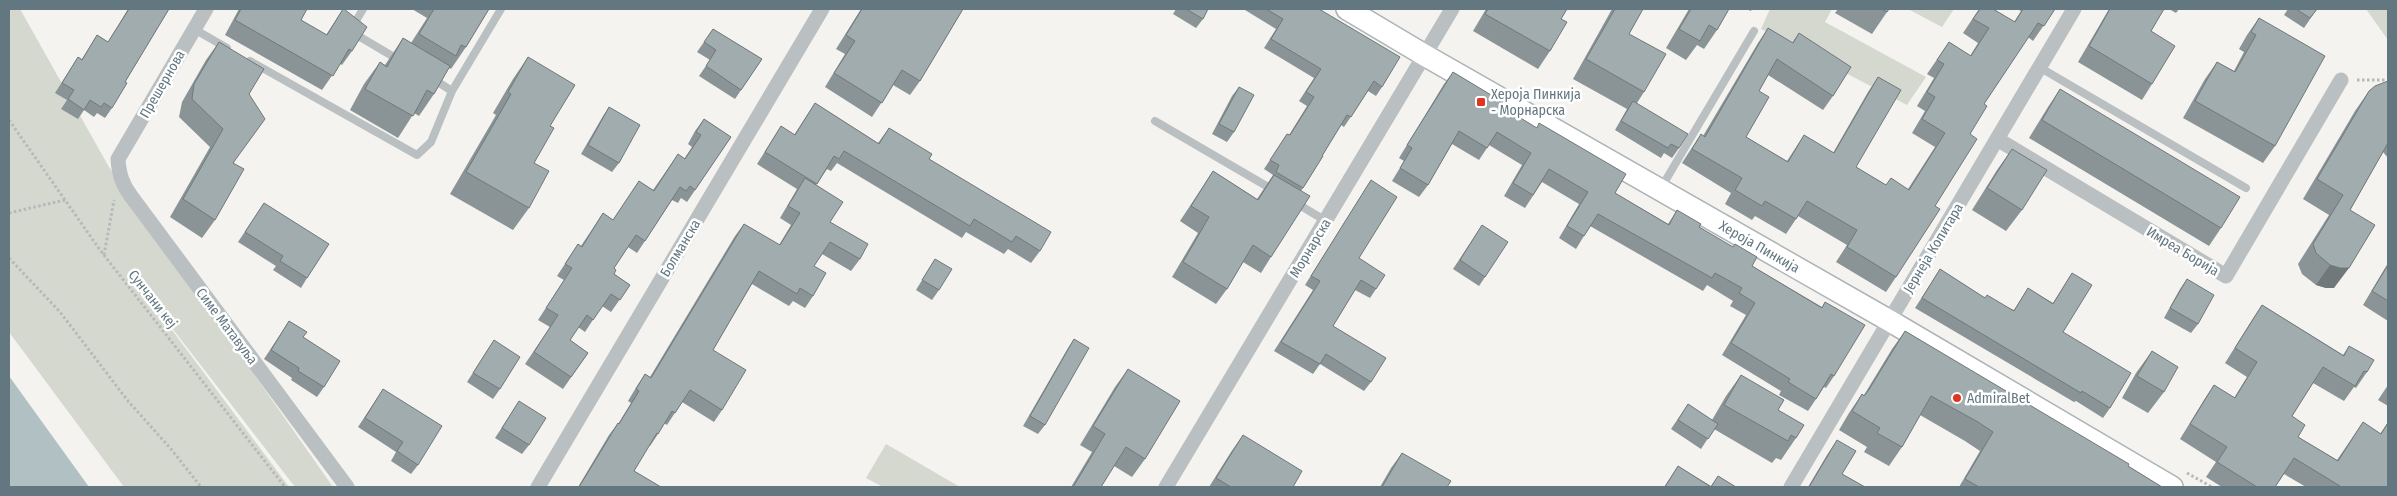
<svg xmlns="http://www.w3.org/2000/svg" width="2397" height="496" viewBox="0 0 2397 496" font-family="'Fira Sans Condensed',sans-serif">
  <rect width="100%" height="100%" fill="#f4f3ef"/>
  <path fill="#d4d8cf" d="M9,9H20L109,167L333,487H295L134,279L289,487H124L9,332Z
    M1770,9H1832L1825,22L1926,77L1907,105L1761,29Z
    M1908,9H1954L1942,27Z
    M2366,9H2388V40Z
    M886,444L960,487H883L866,478Z"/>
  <path fill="#b1c1c3" d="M9,376L89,487H9Z"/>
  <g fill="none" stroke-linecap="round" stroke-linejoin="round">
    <defs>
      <g id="secondary">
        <path id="s1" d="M1347,9L1426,56L1890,321L2172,487"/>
      </g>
    </defs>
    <use href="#secondary" stroke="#adb4b7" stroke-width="24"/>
    <path stroke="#b5b9ba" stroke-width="3" stroke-dasharray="2.5 2.5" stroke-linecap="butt" d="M2357,80H2388
      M9,120L100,250L285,487
      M9,213L65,200
      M104,255L114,200
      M9,258L60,312L128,401L171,449L201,487
      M2187,473L2212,487"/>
    <path stroke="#bac0c2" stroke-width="8" d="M363,9L350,31L399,60
      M194,29L227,48
      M250,61L417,155L431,142L452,91L501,9
      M2039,67L2246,188
      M433,79L452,91
      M1155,121L1275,191
      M1661,188L1754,31
      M1296,203L1326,221"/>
    <path stroke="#bac0c2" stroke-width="15" d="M206,9L118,159C119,174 122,184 131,196L347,487
      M1997,139L2226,276L2341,80
      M538,487L822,9
      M1166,487L1452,9
      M1791,487L2074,9"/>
    <use href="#secondary" stroke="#fff" stroke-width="21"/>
  </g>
  <path fill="#8a9496" d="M128,9H169L125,82L112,108L105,118L97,113L94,117L84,110L78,119L61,109L67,100L55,93L78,57L82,59L97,35L108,42Z
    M239,9H307L301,20L326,35L343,9L352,51L342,65L340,64L322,90L225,35Z
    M412,9H489L466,47L451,69L449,68L434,94L419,116L414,113L398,138L350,110L364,84L380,62L385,65L403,38L411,43L427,18Z
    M861,9H963L920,81L910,95L893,85L872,117L825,87L845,54L836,49Z
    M1176,9H1208L1203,19L1196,28L1173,14Z
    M1246,9H1319L1382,87L1376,96L1368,91L1344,127L1341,125L1322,156H1323L1301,191L1271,257L1261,273L1243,262L1227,289L1216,304L1172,277L1198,233L1180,221L1213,171L1257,199L1273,175L1264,169L1287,134L1289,135L1307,106L1299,101L1314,78L1264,48L1276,29L1245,10Z
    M1486,9H1567L1561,19L1550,51L1538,69L1473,31Z
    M1612,9H1643L1629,34L1644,92L1637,103L1679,148L1672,158L1664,153L1661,158L1615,130L1627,109L1573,79Z
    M1689,9H1729L1717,30L1704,49L1697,45L1686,60L1666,48Z
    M1746,9H1752L1751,11Z
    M1838,9H1889L1872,34L1835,13Z
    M1979,9H1993L2014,22L2021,11L2017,9H2055L2033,41L2028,37L1984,104L1970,134L1935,206L1896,277L1886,292L1836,262L1847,245L1798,216L1786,234L1755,216L1752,220L1725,204L1731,193L1682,163L1691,149L1701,134L1703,136L1758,43L1768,28L1792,43L1799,33L1833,96L1823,110L1768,75L1759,91L1746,137L1787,161L1804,135L1833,153L1868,92L1878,77L1856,167L1886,185L1908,189L1935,147L1912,133L1925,111L1917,106L1934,78L1927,74L1949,42L1970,56L1978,43L1963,33Z
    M2109,9H2164L2151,31L2152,84L2142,100L2078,62Z
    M2169,9H2179L2176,13Z
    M2288,9H2317L2304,28L2284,15Z
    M2259,18L2275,146L2263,163L2183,118L2205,79L2217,62L2234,71L2244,52L2239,49L2247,35Z
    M713,29L762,59L735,99L699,76L710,60L697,52Z
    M219,42L249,94L234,163L215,220L202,238L170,217L210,147L179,117L182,102L206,60Z
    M528,57L550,126L534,163L529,208L513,230L450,194L496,115L493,113L513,79Z
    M1453,72L1509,111L1615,193L1668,224L1677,210L1752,266L1822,307L1825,302L1834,376L1826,388L1824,387L1808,411L1779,395L1781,391L1722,355L1746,315L1730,306L1733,301L1707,285L1703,291L1590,226L1576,249L1559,238L1579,204L1542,182L1525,208L1504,196L1522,165L1489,145L1479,160L1452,144L1428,185L1419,197L1392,181L1404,161L1399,158L1444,84Z
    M2388,81V158L2383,152L2350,210L2334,288H2326L2316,285L2302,274L2298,264L2329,215L2303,199L2355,111L2369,91Z
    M1239,87L1234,132L1227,142L1212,134L1232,96Z
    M2060,89L2221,228L2209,246L2029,138L2048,107Z
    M815,103L878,143L889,128L929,159L1040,251L1031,263L1008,249L1004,254L966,232L962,238L837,163L831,171L827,169L816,185L830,222L860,259L851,271L822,254L814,266L813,296L805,308L793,301L789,306L752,284L713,350L722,410L714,422L682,402L667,425L664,423L658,434L650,446L649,445L634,471L661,487H578L609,435L618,423V424L631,403L628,401L637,386L645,374L650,377L735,236L744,224L779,245L791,225L780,218L797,189L757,164L781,126L794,135Z
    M609,107L619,163L612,172L581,154L603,116Z
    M704,119L731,137L687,202L681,198L678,203L672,200L637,253L628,247L614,268V274L630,285L611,312L602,306L585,332L578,327L570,340L588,353L563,389L525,364L550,327L538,320L564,280L557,276L578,244L581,246L603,213L613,220L639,181L653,190L678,154L684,159L692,147L688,144L695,131Z
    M2012,149L2022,210L2006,231L1972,210L1997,170Z
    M1371,180L1359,258L1376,289L1370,298L1355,290L1333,326L1371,382L1364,391L1320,364L1313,374L1274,351L1313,290L1305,285Z
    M264,203L307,278L301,288L273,270L276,266L238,242Z
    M1482,225L1485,277L1479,286L1453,269Z
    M935,259L939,290L932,300L916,290Z
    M2388,263V321L2363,305Z
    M1940,269L1985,298L2014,310L2028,288L2053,303L2072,273L2063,332L2110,408L2103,418L2076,401L2074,402L1915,308Z
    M2187,279L2198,324L2191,333L2164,318L2180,289Z
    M2262,305L2343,355L2349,346L2367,372L2356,388L2354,387L2344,401L2313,383L2292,416L2298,437L2337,460L2363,422L2380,434L2388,422V487H2306L2284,474L2275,487H2222L2206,477L2216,462L2180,439L2204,400L2214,385L2234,398L2247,377L2225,363L2252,320Z
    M289,321L324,387L317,397L291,380L292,378L264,359Z
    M1905,331L2128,466L2162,487H1959L1980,451L1965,441L1920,415L1902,447L1889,466L1864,452L1867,447L1839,430L1849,413L1862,394L1864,395L1892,349Z
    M1074,339L1045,425L1038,434L1023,426L1068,348Z
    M494,340L500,389L493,399L467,382Z
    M2152,351L2164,392L2148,413L2122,398L2136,373Z
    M1128,369L1145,459L1132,477L1114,466L1101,487H1071L1092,452L1080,445L1115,387Z
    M1741,375L1778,410L1796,438L1781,460L1776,458L1772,463L1714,429L1701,449L1671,429L1688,404L1712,420L1726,396Z
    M2388,385V406L2378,400Z
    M383,389L418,465L411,474L391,461L396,452L358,427Z
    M519,401L529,445L522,454L495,438Z
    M1243,435L1293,487H1209L1231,452Z
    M1837,440L1842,474L1865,487H1808L1827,455Z
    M1402,453L1447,487H1380L1391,468Z
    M1678,466L1711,486L1718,476L1736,487H1664Z"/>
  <path fill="#71787a" d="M2330,265L2349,268L2334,288H2326L2316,285Z"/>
  <path fill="#a1acaf" stroke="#71787a" d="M129,9H169L125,82L127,83L112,108L104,103L101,107L90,100L84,110L68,99L74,90L62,83L78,57L82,60L97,35L108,42Z
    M241,9H307L301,20L327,35L343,9H344L367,27L352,51L349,49L333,76L235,20Z
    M434,9H489L466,47L461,45L456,56L419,34Z
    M862,9H963L920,81L902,70L882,103L834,73L855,41L846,35Z
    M1186,9H1208L1203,19Z
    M1266,9H1319L1400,57L1382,87L1374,81L1351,117L1347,115L1322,156H1323L1303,188L1276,172L1279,165L1270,160L1287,134L1290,135L1314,97L1306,92L1321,69L1271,39L1283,19Z
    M1488,9H1567L1561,19L1567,22L1550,51L1485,14Z
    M1615,9H1643L1629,34L1666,54L1644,92L1586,59Z
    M1691,9H1729L1717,30L1709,25L1700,41L1679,29Z
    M1882,9H1889L1887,12Z
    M1980,9H1993L2015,22L2023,9H2055L2044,26L2038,23L1984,104L1987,106L1970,134L1977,139L1935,206L1940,209L1896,277L1847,247L1857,230L1807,201L1796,219L1765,201L1762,206L1735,190L1742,178L1692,149L1701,134L1705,137L1768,28L1793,43L1799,33L1851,67L1833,96L1777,59L1759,91L1769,97L1746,137L1788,162L1804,135L1834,153L1878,77L1901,90L1856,167L1886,185L1891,178L1909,190L1945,133L1922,119L1935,97L1927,92L1944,64L1937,60L1949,42L1971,56L1989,28L1973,19Z
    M2110,9H2164L2151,31L2175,46L2152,84L2089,46Z
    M2296,9H2317L2310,18Z
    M2259,18L2325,56L2275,146L2195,101L2217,62L2235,72L2256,35L2251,32Z
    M713,29L762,59L741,90L706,66L716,50L704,42Z
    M403,38L450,66L434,94L427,90L413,116L365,89L380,62L387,67Z
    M219,42L264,69L249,94L265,119L233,163L244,169L215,220L183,199L223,129L192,99L194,84Z
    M528,57L575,85L550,126L554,128L534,163L549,171L529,208L466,172L511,94L508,92Z
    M1453,72L1511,107L1509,111L1537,128L1539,123L1626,174L1615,193L1669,225L1677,210L1701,224L1699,227L1733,247L1735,244L1757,257L1752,266L1822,308L1825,302L1865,325L1834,376L1831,374L1816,399L1788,382L1790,379L1731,343L1755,303L1739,293L1742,288L1715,273L1712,278L1598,214L1584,236L1567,226L1588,192L1549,169L1533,195L1513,183L1531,153L1497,132L1487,148L1459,131L1428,185L1400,168L1412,148L1407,145Z
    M2388,81V143L2350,210L2375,225L2349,268H2340L2330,265L2316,253L2313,244L2343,195L2317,179L2369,91L2375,86Z
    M1239,87L1254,95L1234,132L1219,124Z
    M2060,89L2240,197L2221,228L2042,120Z
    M1633,101L1688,134L1679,148L1671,144L1668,148L1621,121Z
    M815,103L879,144L889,128L932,154L929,159L1051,232L1040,251L1016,236L1012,242L974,219L970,226L844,151L839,159L834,156L817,184L765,152L781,126L795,135Z
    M609,107L640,125L619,163L588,145Z
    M704,119L731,137L695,190L690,186L686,191L680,187L645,241L636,235L614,268L616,270L614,274L630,285L620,300L611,294L593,320L587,315L570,340L588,353L571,377L534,352L558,315L546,308L572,268L565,264L578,244L582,247L603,213L613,220L639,181L654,191L678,154L685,159L701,135L696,132Z
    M2012,149L2047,170L2022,210L1987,188Z
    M1213,171L1258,200L1274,175L1310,196L1271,257L1253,245L1227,289L1183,262L1209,217L1191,206Z
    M805,178L843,202L830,222L868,244L860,259L830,242L814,266L826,273L813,296L800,288L797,294L759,271L713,350L746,370L722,410L690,390L675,413L672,411L658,434L657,433L634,471L661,487H579L618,423L619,424L639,391L636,389L645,374L651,378L744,224L780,245L800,213L788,206Z
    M1371,180L1397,197L1359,258L1385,275L1376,289L1361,280L1333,326L1386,358L1371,382L1326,354L1320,364L1281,342L1320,281L1311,276Z
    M264,203L329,244L307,278L280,261L283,256L245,232Z
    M1482,225L1508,242L1485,277L1460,260Z
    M935,259L952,269L939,290L922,280Z
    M2388,265V301L2372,291Z
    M1940,269L1985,298L1987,295L2014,311L2028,288L2053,304L2072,273L2092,285L2063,332L2131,373L2110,408L2082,391L2081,393L1922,298Z
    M2187,279L2214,295L2198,324L2170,308Z
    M2262,305L2344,356L2349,346L2374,360L2367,372L2364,371L2355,386L2323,367L2292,416L2305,425L2298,437L2338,461L2363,422L2381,434L2388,423V487H2339L2340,486L2294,458L2275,487H2257L2217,462L2227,447L2190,424L2214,385L2235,398L2257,362L2235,348Z
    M289,321L307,332L303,337L340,361L324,387L298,371L299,368L271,350Z
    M1905,331L2129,464L2128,466L2162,487H1979L1965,479L1993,432L1978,422L1931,396L1902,447L1877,433L1880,428L1852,411L1862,394L1864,396L1868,391Z
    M1074,339L1089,348L1045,425L1030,416Z
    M494,340L520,357L500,389L473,373Z
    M2152,351L2178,367L2164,392L2137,376Z
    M1128,369L1180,401L1145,459L1126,447L1101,487H1073L1105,434L1093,426Z
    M1741,375L1784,400L1778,410L1804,425L1796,438L1791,435L1788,441L1724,405Z
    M383,389L442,426L418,465L397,451L403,442L365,418Z
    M519,401L546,418L529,445L502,428Z
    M1688,404L1718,424L1708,439L1678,420Z
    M1243,435L1302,471L1293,487H1231L1216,478Z
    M1837,440L1856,451L1842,474L1865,487H1809Z
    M1402,453L1451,481L1447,487H1382Z
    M1678,466L1711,487L1718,476L1736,487H1665Z"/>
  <g fill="#df3524" stroke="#fff" stroke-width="2">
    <rect x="1476" y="97" width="10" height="10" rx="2.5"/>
    <circle cx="1957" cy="398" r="5"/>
  </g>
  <g text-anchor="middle" stroke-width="5" stroke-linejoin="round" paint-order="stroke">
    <g font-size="14" fill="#637780" stroke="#fff">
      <text transform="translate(162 84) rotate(-60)" y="5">Прешернова</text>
      <text dy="5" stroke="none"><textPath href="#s1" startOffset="476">Хероја Пинкија</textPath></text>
      <text transform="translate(680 248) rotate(-59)" y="5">Болманска</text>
      <text transform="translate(1310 248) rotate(-59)" y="5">Морнарска</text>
      <text transform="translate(1933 248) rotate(-59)" y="5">Јернеја Копитара</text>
      <text transform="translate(2183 251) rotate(31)" y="5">Имреа Борија</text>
      <text transform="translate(153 299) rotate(52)" y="5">Сунчани кеј</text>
      <text transform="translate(227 326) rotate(53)" y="5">Симе Матавуља</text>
    </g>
    <g font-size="14" fill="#637780" stroke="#fff" text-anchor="start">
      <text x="1491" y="99">Хероја Пинкија<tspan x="1491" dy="16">- Морнарска</tspan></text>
      <text x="1967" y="403">AdmiralBet</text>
    </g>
  </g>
  <rect width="2397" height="496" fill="none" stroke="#637780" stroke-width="20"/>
</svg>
